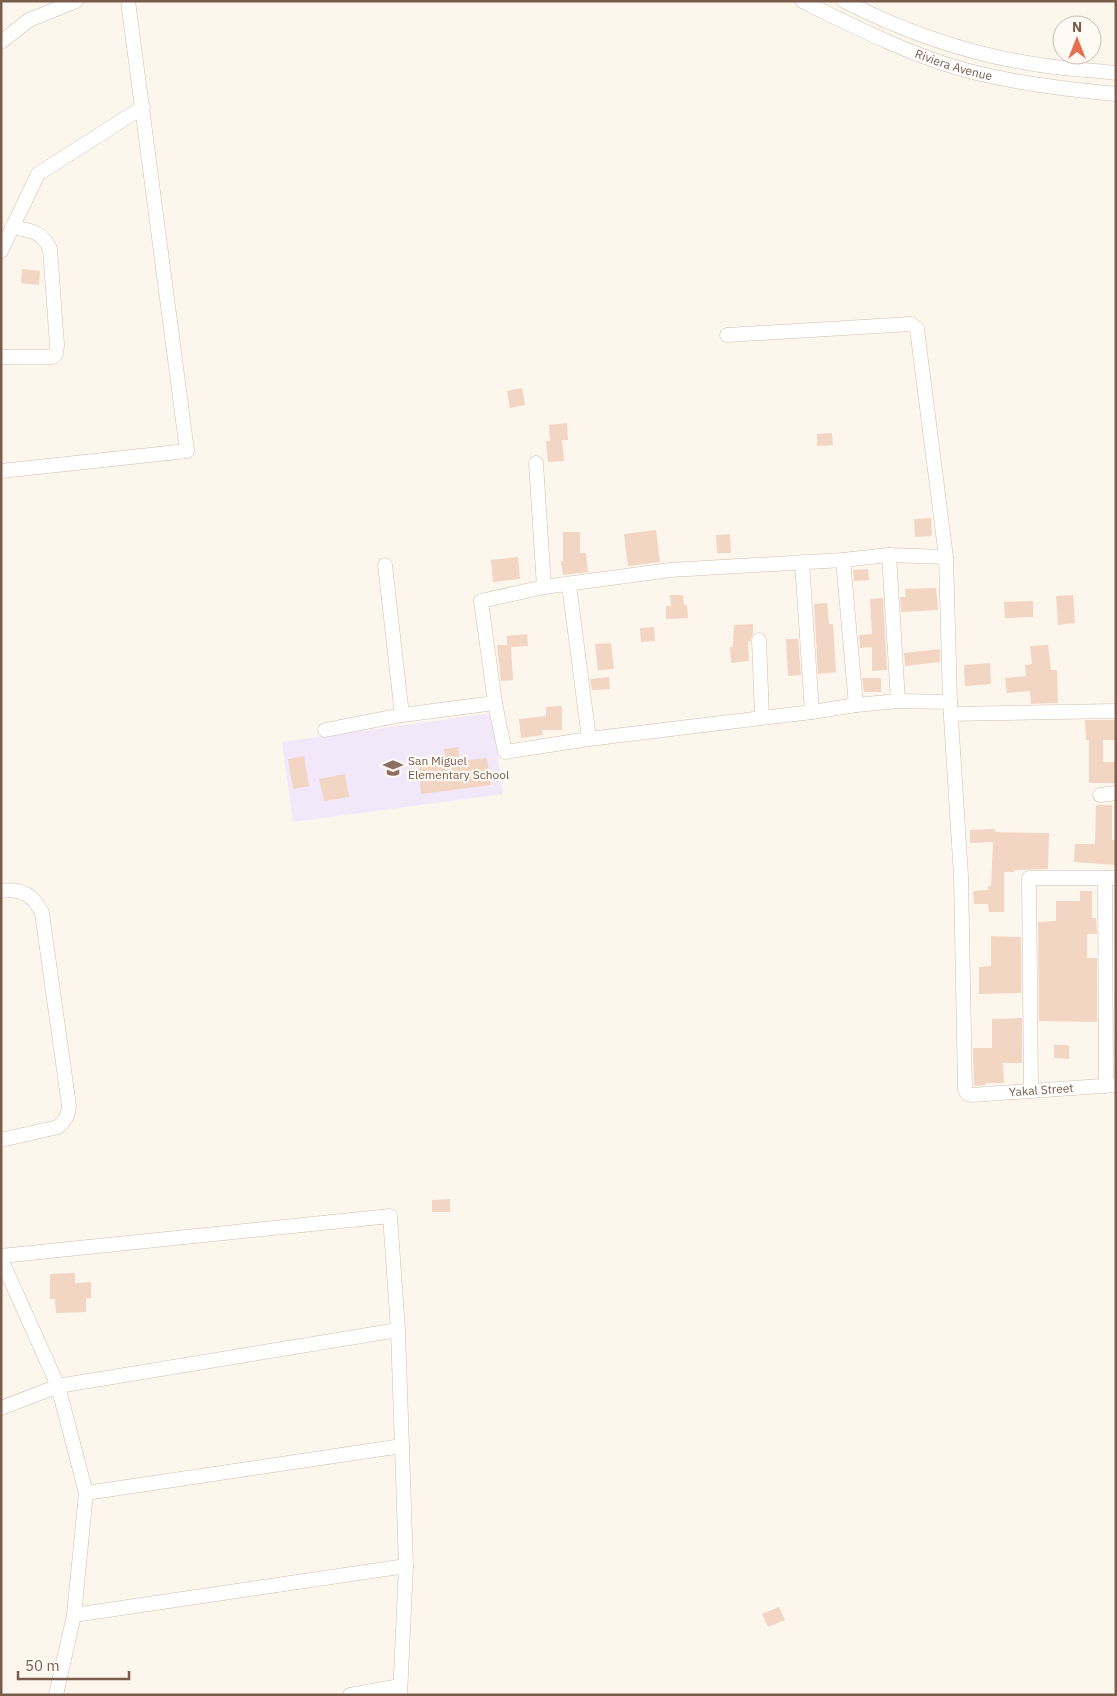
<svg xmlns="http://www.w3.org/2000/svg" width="1117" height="1696" viewBox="0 0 1117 1696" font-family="'IBM Plex Sans',sans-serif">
  <rect width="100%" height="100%" fill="#fdf6ec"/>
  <path fill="#f3e8fa" d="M492,713L503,794L293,822L282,742Z"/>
  <path fill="#f3d5c3" d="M22,269L40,271L39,285L21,283Z
    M522,388L525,405L510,408L507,391Z
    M567,423L568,440H562L564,461L548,462L546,441H550L549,425Z
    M832,433L833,445L817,446V434Z
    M931,518L932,536L915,537L914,519Z
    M656,530L660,562L628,566L624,534Z
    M563,532H580V553H586L588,572L563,575L561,561H563Z
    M730,534L731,553H717L716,535Z
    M518,557L520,579L493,582L491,560Z
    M868,569L869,580L854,581L853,570Z
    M936,588L938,610L901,612L900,597H906L905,589Z
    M670,595H683L684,605H687L688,618L666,619V606H671Z
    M1073,595L1075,623L1058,625L1056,596Z
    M883,598L887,670L872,671V647L860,648L859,635L872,634L870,599Z
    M1033,601V617L1005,618L1004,602Z
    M827,603L829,624H833L836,672L818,674L814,604Z
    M753,624V634L750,641L748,642L749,661L731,663L730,647H733L734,625Z
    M654,627L655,641L641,642L640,628Z
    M527,634L528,646L511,647L513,680L501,681L497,645H507V636Z
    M786,639H798L801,675L788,676Z
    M611,643L614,669L598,670L595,644Z
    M1048,645L1051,670H1057L1058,703L1031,704L1030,691L1007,693L1005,678L1026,676L1025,665L1032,664L1030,646Z
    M940,649V662L905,666L904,653Z
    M990,663L991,684L965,686L964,665Z
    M609,677L610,689L592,690L590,679Z
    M862,678H881V692H864Z
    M562,706V730H542L543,735L521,738L519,719L546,716V707Z
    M1085,720H1116V740H1103V762H1116V783H1089V740H1086Z
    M458,747L460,761L487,758L491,785L421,794L418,764L446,761L444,749Z
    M304,756L309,786L293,789L288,759Z
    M345,774L349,797L324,801L319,779Z
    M1096,805H1112V840H1116V865L1074,862L1075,844H1095Z
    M995,829V832L1049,833L1048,869L1014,870V872H1004V912H989L988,904H974L973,891L988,890V886H991L993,842L970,843V830Z
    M1080,891H1092V918H1096L1097,934H1087V958H1097V1022L1039,1021L1038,922L1056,921V901H1080Z
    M991,936L1021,937V993L979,994V967L991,966Z
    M1022,1018V1063H1003L1004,1083H986V1085L974,1086L973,1048H992V1019Z
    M1054,1045H1069V1059L1054,1058Z
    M450,1199V1212H432V1200Z
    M75,1273V1283L91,1282V1298H86V1312L56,1313L55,1299H50V1274Z
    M779,1607L785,1620L768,1627L762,1614Z"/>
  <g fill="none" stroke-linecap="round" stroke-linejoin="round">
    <defs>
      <g id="street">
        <path id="s1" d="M802,1C855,27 908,54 965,70C1014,83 1065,89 1116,94"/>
        <path d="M844,1C905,32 971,55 1040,65C1065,69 1090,70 1116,73"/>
        <path d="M1,42L29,20L76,1"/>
        <path d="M1,251L38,174L143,107"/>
        <path d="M727,335L911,324L917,329L946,557L889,555L843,560L670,570L544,587L481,601L495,703L505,752L589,739L812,712L856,705L898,701L950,702"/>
        <path d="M1,357H53L56,354L57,345L50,249C41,230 30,231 12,227"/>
        <path d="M536,463L544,587"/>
        <path d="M1,471L187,451L128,1"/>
        <path d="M889,555L898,701"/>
        <path id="s2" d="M946,557L950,702L961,876L965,1090L968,1094L972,1095L1116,1085"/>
        <path d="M843,560L856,705"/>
        <path d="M802,562L812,712"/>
        <path d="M385,565L402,715"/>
        <path d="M569,585L589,739"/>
        <path d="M759,640L762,717"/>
        <path d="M951,714L1116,711"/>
        <path d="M325,730L402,715L495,703"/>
        <path d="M1100,795L1116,793"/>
        <path d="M1105,878L1106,1086"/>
        <path d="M1,891C22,888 33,895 42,913L69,1106C68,1116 65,1121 58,1127L1,1140"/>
        <path d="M1031,1091L1029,878H1116"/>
        <path d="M1,1256L390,1216L398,1330L406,1566L400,1695"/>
        <path d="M1,1259L58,1386L86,1493L74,1615L56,1695"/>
        <path d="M1,1408L58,1386L398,1330"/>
        <path d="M86,1493L402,1446"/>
        <path d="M74,1615L406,1566"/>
        <path d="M350,1695L400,1686"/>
      </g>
    </defs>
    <use href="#street" stroke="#d1beb0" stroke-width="15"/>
    <use href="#street" stroke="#fff" stroke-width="14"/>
  </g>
  <defs>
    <symbol id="school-bare" viewBox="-9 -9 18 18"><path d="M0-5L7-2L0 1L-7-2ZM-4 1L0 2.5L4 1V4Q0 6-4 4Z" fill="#8d6e63" stroke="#fffaf3" stroke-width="2.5" paint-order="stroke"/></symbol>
  </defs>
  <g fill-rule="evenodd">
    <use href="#school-bare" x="379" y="754" width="28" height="28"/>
  </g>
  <g text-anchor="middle" stroke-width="4.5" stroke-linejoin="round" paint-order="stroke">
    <g font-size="12" fill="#7a5c4d" stroke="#fffaf3">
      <text dy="4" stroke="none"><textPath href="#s1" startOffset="165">Riviera Avenue</textPath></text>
      <text dy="4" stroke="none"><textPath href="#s2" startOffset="612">Yakal Street</textPath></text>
    </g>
    <g font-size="12" fill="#785e54" stroke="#fffaf3" text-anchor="start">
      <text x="408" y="765">San Miguel<tspan x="408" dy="14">Elementary School</tspan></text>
    </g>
  </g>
  <rect width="1117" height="1696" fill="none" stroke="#7a5c4d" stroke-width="5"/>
  <g transform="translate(1077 40)"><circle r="24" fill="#fffaf3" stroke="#cabbb1"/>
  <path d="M0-4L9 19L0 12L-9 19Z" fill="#e76f51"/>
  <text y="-8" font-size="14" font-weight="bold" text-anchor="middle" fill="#7a5c4d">N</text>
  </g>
  <path d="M18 1671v8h111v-8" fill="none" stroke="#7a5c4d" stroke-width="2.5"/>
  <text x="25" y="1671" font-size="15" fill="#7a5c4d" stroke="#fffaf3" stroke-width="4" paint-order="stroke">50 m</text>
</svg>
